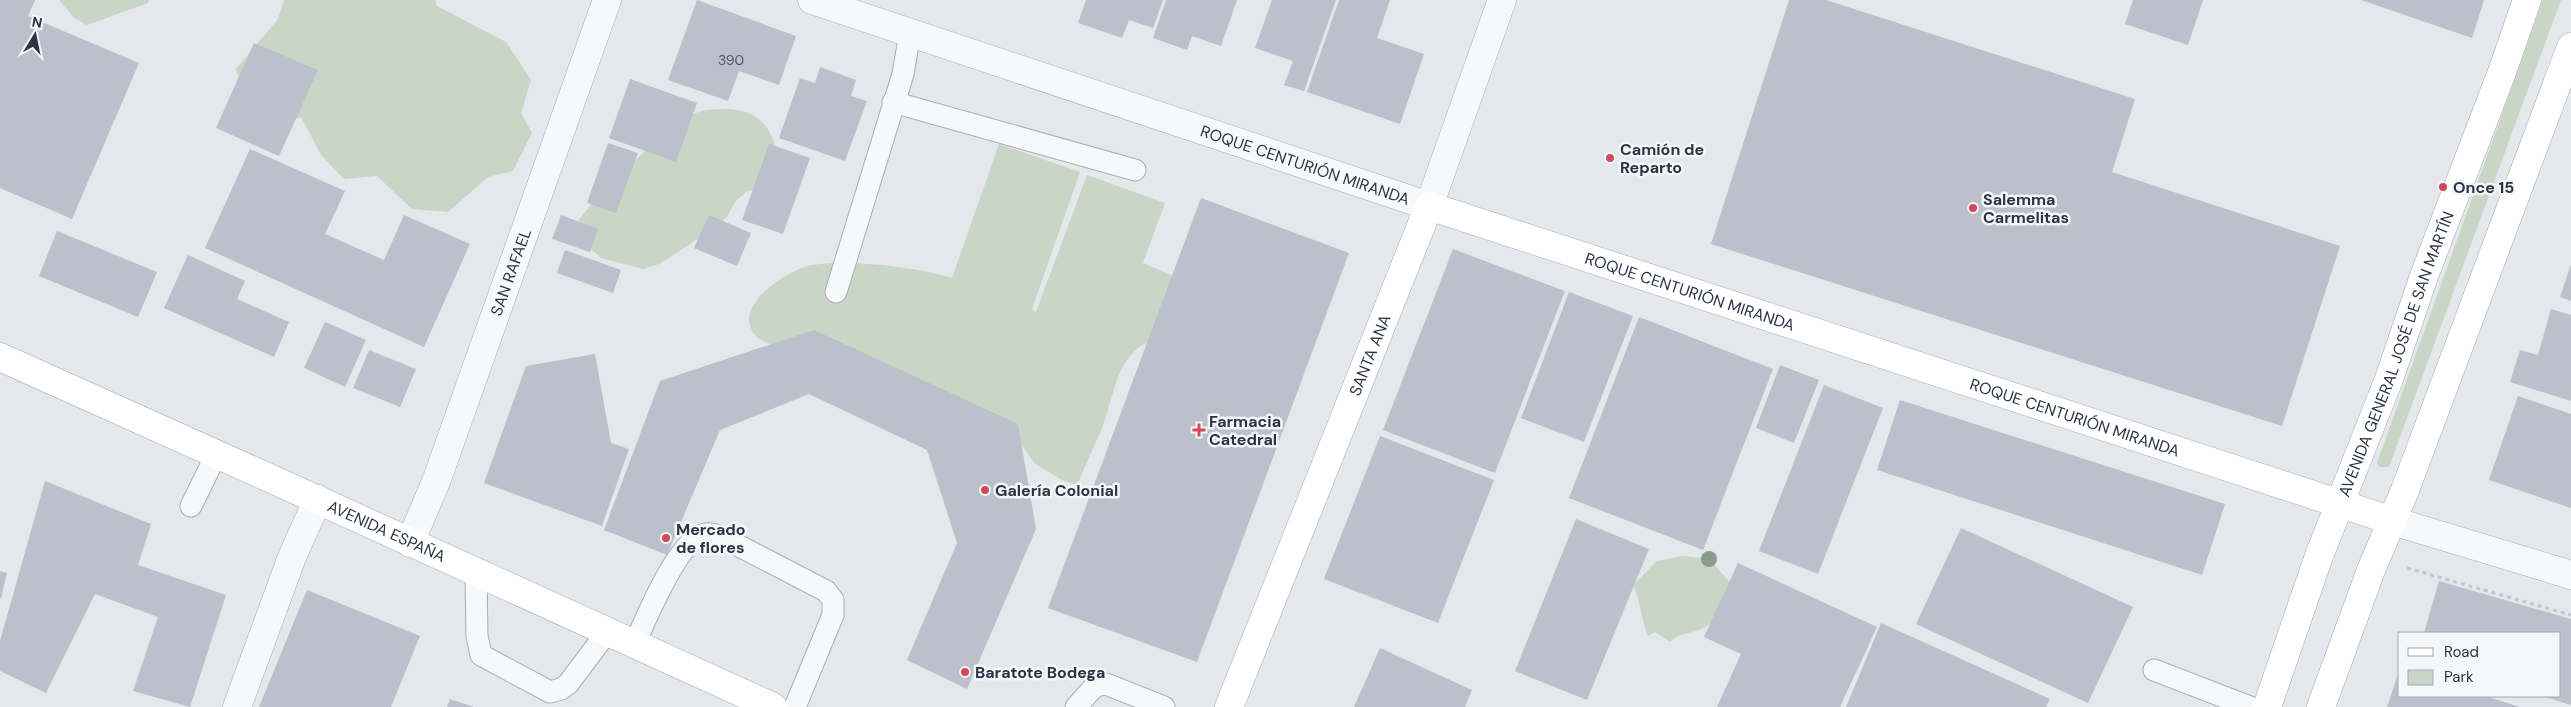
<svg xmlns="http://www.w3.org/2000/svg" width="2571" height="707" viewBox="0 0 2571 707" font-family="'DM Sans',sans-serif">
  <rect width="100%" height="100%" fill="#e4e7ec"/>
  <path fill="#c9d6c5" d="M59,0H149L148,3L87,25L74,18Z
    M284,0H435L437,6L506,42L531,80L521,113L532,133L513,171L488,177L448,212L412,209L377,176L344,179L321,155L301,117L280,124L240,83L236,69L278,19Z
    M2543,0H2561L2389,467H2379L2377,463Z
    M723,109C758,109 772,125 778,159L763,186L746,192L735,202L727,217L701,237L659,264L643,269L601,258L590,248L578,221C610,179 650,145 692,114L706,110Z
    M999,144L1080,172L1032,309L1036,312L1087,175L1165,203L1143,263L1174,276L1158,338C1115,351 1116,393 1102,428C1094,447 1085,466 1077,485L1062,480L1034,463L1008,425L782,349C775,345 760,342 755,335C731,306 787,270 812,265C846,259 920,267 952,278Z
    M1682,556L1709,559L1736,589C1726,603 1716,624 1699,630C1687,634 1680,633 1670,642L1655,632L1648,636C1641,619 1641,602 1633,585L1657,561Z"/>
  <path fill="#bbc0ca" d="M0,0H35L28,16L139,63L72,219L0,188Z
    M697,0L796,36L779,85L739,71L728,101L668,80Z
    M1086,0H1163L1153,28L1129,20L1122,38L1078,23Z
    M1166,0H1237L1221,46L1192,36L1187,50L1153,38Z
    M1272,0H1336L1304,91L1284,85L1293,61L1255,48Z
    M1339,0H1390L1377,38L1424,54L1400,124L1307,92Z
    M1789,0H1826L2135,99L2112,172L2340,246L2282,426L1711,244Z
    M2133,0H2203L2188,45L2125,24Z
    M2361,0H2484L2472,38Z
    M254,43L318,70L279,156L216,128Z
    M820,67L856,80L851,96L867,101L845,161L779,138L800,78L815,83Z
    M630,79L697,103L676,162L609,138Z
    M608,143L638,153L616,213L587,203Z
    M769,144L810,158L783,234L742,220Z
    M250,149L345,191L325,234L384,260L404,215L470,244L424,347L205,248Z
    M1201,198L1349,253L1197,662L1048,608Z
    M561,215L598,229L590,252L552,239Z
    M709,215L751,233L737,266L694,248Z
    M57,231L157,272L138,317L39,276Z
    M1453,249L1565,291L1495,473L1383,430Z
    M565,250L621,270L613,293L557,273Z
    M188,255L245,281L237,299L289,322L274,357L164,308Z
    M2571,264V301L2560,297Z
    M1569,292L1633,316L1584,442L1521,418Z
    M2551,309L2571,315V401L2510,382L2520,350L2538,355Z
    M1639,317L1773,369L1703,550L1569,498Z
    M325,322L366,340L345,387L304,368Z
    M814,330L1018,424L1036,529L967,689L907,660L957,543L927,450L809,394L720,430L667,555L604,530L660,381Z
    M369,350L416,369L400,407L353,388Z
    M595,354L611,443L629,449L602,526L484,483L526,366Z
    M1780,365L1819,380L1794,443L1756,428Z
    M1824,385L1883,408L1818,574L1759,551Z
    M2518,396L2571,414V508L2489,480Z
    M1900,400L2225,504L2202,575L1877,470Z
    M1380,436L1494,480L1438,623L1324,579Z
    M45,481L151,524L138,565L226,595L190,707L133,691L158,617L95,594L46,693L0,671V641Z
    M1576,519L1649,549L1587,700L1515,671Z
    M1961,528L2133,607L2088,703L1916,624Z
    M1738,563L1877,627L1840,707H1717L1741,654L1704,637Z
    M0,571L7,573L1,598H0Z
    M2439,581L2571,619V705L2542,696H2560V633H2424Z
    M307,590L420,636L391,707H259Z
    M1881,623L2050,699L2046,707H1846Z
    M1380,648L1472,690L1465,707H1354Z
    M2400,668V696H2485L2520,707H2387Z
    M450,699L474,707H447Z"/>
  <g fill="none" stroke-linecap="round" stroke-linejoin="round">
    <defs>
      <path id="lane" d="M893,102L1135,170
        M836,292L903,74L910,33
        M191,506L216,455
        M476,573L477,636L481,655L550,692L561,689L568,684L608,631
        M635,643C646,619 678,539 705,534C709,533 716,535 720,536L826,591L833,600V615L795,707
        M2154,670L2250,707
        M1076,707L1095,686L1106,684L1164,707"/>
      <g id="street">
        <path id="s1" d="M812,0L1429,206L1502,0"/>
        <path d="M2393,521L2571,575"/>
        <path id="s2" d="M410,543L437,479L607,0"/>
        <path d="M237,707L292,557L318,499"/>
      </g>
      <g id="secondary">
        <path id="s3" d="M1229,707L1429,206L2393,521"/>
      </g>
      <g id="primary">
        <path id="s4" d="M0,357C258,473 516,588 773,707"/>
        <path id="s5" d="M2267,707L2319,556L2389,379L2424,276L2502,72L2527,0"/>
        <path d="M2321,707L2371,570L2405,490L2571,47"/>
      </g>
    </defs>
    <use href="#lane" stroke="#a9aeb7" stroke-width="23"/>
    <use href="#street" stroke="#a9aeb7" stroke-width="29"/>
    <use href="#secondary" stroke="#a9aeb7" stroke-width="29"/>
    <use href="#primary" stroke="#a3abb8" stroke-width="29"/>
    <path stroke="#c2c5cb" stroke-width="3" stroke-dasharray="4 4" stroke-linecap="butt" d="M2407,568L2571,615"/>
    <use href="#lane" stroke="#f7f8fa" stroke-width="21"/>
    <use href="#street" stroke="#f7f8fa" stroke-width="28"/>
    <use href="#secondary" stroke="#fff" stroke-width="28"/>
    <use href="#primary" stroke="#fff" stroke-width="28"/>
  </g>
  <circle fill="#899d89" cx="1709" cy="559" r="8"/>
  <g fill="#d1495b" stroke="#f4f6f9" stroke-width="2">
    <circle cx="1610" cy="158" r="5"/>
    <circle cx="2443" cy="187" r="5"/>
    <circle cx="1973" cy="208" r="5"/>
    <path d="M1196.5 422.5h5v5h5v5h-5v5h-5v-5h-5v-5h5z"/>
    <circle cx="985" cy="490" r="5"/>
    <circle cx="666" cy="538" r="5"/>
    <circle cx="965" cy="672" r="5"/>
  </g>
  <g text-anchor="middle" stroke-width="5" stroke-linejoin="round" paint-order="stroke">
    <g font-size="14" fill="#4f5766">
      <text x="731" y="65">390</text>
    </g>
    <g font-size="16" font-weight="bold" fill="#2b3445" stroke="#f4f6f9" text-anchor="start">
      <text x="1620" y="155">Camión de<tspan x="1620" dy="18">Reparto</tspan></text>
      <text x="2453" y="193">Once 15</text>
      <text x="1983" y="205">Salemma<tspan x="1983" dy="18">Carmelitas</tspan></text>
      <text x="1209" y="427">Farmacia<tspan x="1209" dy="18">Catedral</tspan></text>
      <text x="995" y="496">Galería Colonial</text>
      <text x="676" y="535">Mercado<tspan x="676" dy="18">de flores</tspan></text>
      <text x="975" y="678">Baratote Bodega</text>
    </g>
    <g font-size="16" fill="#2b3445" stroke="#f4f6f9">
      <text dy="6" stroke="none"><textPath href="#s1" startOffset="520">ROQUE CENTURIÓN MIRANDA</textPath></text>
      <text dy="6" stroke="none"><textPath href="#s2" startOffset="289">SAN RAFAEL</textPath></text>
      <text dy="6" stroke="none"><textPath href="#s3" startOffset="814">ROQUE CENTURIÓN MIRANDA</textPath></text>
      <text dy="6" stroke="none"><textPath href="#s5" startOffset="376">AVENIDA GENERAL JOSÉ DE SAN MARTÍN</textPath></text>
      <text dy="6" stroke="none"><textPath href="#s3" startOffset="379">SANTA ANA</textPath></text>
      <text dy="6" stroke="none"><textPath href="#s3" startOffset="1219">ROQUE CENTURIÓN MIRANDA</textPath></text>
      <text dy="6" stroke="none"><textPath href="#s4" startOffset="424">AVENIDA ESPAÑA</textPath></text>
    </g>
  </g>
  <rect x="2398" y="632" width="162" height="65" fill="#f4f6f9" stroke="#a4a8b1"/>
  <rect x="2408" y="648" width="25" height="8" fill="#ffffff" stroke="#a4a8b1"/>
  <text x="2444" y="657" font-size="15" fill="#2b3445">Road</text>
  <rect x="2408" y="670" width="25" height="15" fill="#c9d6c5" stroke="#a4a8b1"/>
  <text x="2444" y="682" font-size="15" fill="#2b3445">Park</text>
  <g transform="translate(35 35) rotate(10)" stroke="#f4f6f9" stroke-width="4" paint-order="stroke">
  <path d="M0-4L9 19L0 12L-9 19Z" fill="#2b3445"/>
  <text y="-8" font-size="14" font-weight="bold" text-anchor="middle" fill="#2b3445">N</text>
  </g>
</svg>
